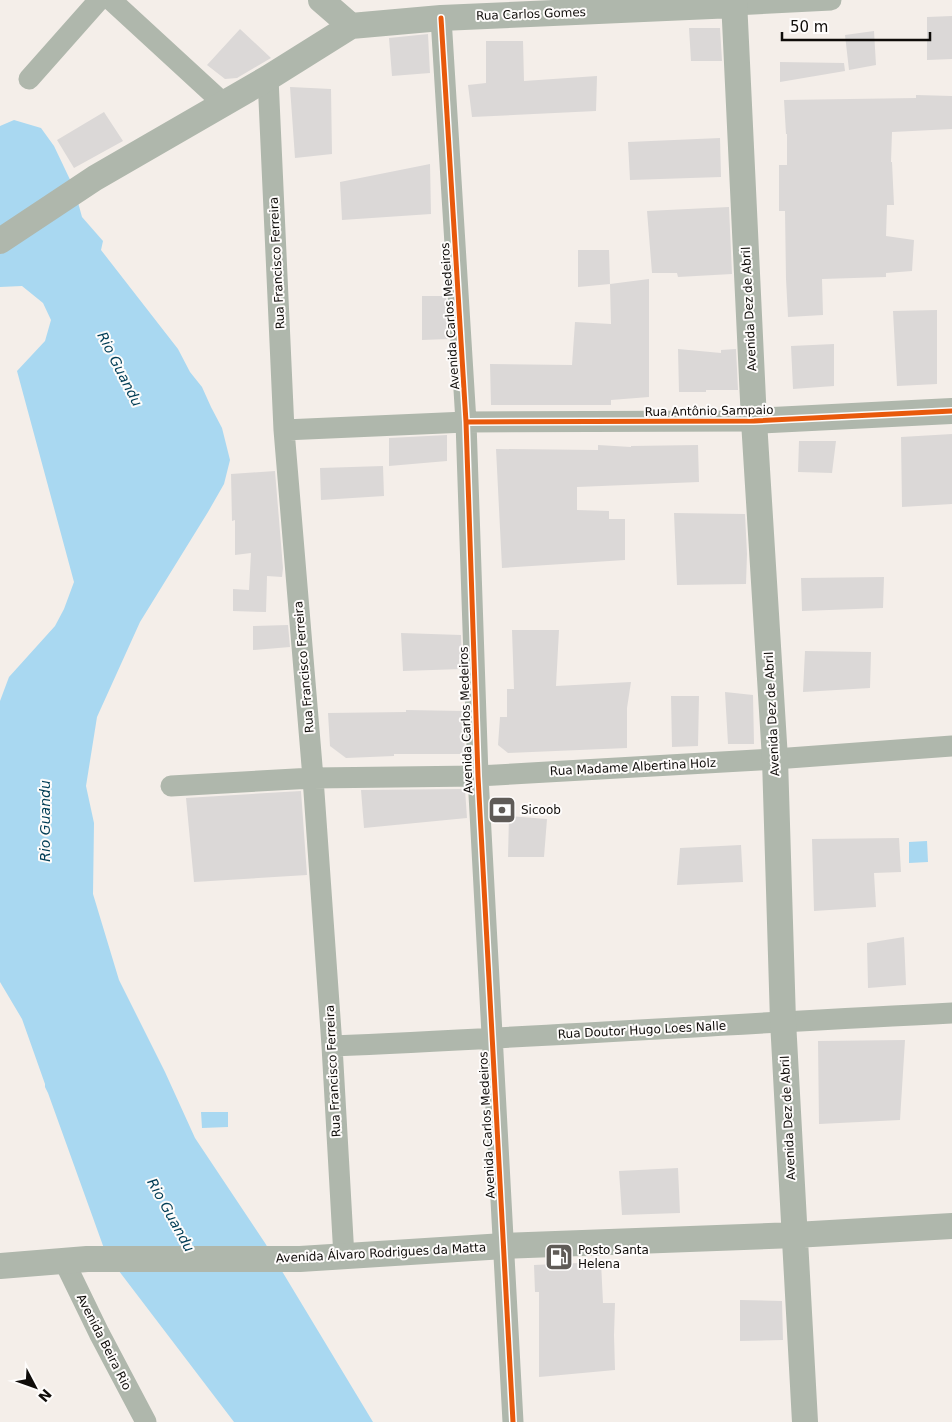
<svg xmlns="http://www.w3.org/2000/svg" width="952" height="1422" viewBox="0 0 952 1422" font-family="'DejaVu Sans',sans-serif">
  <rect width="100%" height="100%" fill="#f4eee9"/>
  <path fill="#a9d8f1" d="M14,120L41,128L54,146L74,188L82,217L103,241L101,250L178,349L190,372L202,387L211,407L222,428L230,460L224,484L208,512L140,622L97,717L86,786L94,823L93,894L119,980L165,1072L195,1138L265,1243L373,1422H234L106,1254L48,1093L45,1087V1084L22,1019L0,982V701L9,677L55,626L64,609L74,582L17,371L45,341L51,320L43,303L22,286L0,287V126Z
    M927,841L928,862L909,863V842Z
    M201,1112H228V1127L202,1128Z"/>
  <path fill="#dbd8d7" d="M952,16V59L927,60V17Z
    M689,28H720L722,61H691Z
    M240,29L271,58L237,78L225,79L207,65Z
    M874,31L876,65L849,70L845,35Z
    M428,34L430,73L392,76L389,38Z
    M486,41H523L524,81L597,76L596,111L472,117L468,85L486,83Z
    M780,62L844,63L845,71L780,82Z
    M290,87L331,89L332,154L295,158Z
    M916,95L952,96V129L892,132L891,162H892L894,205H887L886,236L914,240L912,271L886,273V277L822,279L823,315L788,317L786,279L785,211H779V165H787V134H786L784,100L916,98Z
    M104,112L123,141L74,168L57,140Z
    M720,138L721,177L630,180L628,142Z
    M430,164L431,214L342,220L340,182Z
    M729,207L732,274L678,277L677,273H652L647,211Z
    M578,250H609L610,284L578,287Z
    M649,279V397L611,400V405H491L490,364L572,365L575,322L611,324L610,284Z
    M422,296H446L448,339L422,340Z
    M937,310V384L897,386L893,311Z
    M834,344V386L793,389L791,346Z
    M678,349L721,353V350L736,349L738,390H706V392H679Z
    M952,434V504L902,507L901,437Z
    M447,435V461L389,466V438Z
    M799,441H836L832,473L798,472Z
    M598,445L631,447V446L698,445L699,482L577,487V510L609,511V519H625V560L502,568L496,449L598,450Z
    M383,466L384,496L321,500L320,468Z
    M275,471L283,568L282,577L267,576L266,612L233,611V589L249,590L251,553L235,555V520L232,521L231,474Z
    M674,513L745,514L747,554L746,584L677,585Z
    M884,577L883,608L802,611L801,578Z
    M288,625L290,647L253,650V626Z
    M512,630H559L556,686L631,682L627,708V748L508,753L498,745L500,717H507V689H514Z
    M401,633L461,635L462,669L403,671Z
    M805,651L871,652L870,688L803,692Z
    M725,692L753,695L754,744H728Z
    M671,696H699L698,746L672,747Z
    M406,710L463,711L465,754H394V756L346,758L330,746L328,713L406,712Z
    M465,789L467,818L364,828L361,790Z
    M301,791L307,875L194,882L186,798Z
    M509,816L547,819L544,857H508Z
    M899,838L901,872L874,873L876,907L814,911L812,839Z
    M741,845L743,882L677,885L680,848Z
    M904,937L906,985L868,988L867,943Z
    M905,1040L900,1120L819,1124L818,1041Z
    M678,1168L680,1213L622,1215L619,1171Z
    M601,1262L603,1303H615L614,1335L615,1370L539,1377V1292H535L534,1265Z
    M740,1300L782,1301L783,1340L740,1341Z"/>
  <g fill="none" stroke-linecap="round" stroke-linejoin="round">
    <path stroke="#afb7ac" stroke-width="21" d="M111,0L223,103
      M734,5L831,0
      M441,18L466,422L478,776L513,1422
      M268,78L284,430L313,778L332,1046L344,1257
      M29,79L99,0
      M284,430L466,422L754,421
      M171,786L313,778L478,776L775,759L952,746
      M332,1046C539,1037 745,1023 952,1013
      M64,1261L99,1333L146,1422"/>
    <path stroke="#afb7ac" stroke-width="26" d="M321,0L351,26
      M734,0L754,421L775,759L783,1021L805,1422
      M0,241L95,178L268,78L351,26L441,18L734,5
      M754,421L952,411
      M0,1266L87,1259H300L504,1246L795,1235L952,1226"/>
    <defs>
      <path id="cycleway" d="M441,18L466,422L478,776L513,1422
        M466,422L754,421L952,411"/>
    </defs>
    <use href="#cycleway" stroke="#fefcfb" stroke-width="8"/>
    <use href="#cycleway" stroke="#e8590c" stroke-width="5"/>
  </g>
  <defs>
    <symbol id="bank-square" viewBox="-11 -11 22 22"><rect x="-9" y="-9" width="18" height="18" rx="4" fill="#5f5b57" stroke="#fefcfb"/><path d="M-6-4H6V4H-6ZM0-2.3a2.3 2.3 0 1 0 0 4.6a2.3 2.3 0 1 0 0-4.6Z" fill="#fff"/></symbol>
    <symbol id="fuel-square" viewBox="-11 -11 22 22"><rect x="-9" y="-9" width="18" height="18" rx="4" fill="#5f5b57" stroke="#fefcfb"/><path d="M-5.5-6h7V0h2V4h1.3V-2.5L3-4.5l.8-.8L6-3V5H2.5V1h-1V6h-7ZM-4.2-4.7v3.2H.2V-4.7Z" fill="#fff"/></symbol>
  </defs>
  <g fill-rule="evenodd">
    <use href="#bank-square" x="486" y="794" width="32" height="32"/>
    <use href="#fuel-square" x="543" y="1241" width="32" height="32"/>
  </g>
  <g text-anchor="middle" stroke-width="4" stroke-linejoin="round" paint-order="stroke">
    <g font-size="12" fill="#0f0c09" stroke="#fefcfb">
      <text transform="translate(531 14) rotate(-2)" y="4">Rua Carlos Gomes</text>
      <text transform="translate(277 263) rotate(-93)" y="4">Rua Francisco Ferreira</text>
      <text transform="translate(749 309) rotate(-93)" y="4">Avenida Dez de Abril</text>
      <text transform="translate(450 316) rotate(-94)" y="4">Avenida Carlos Medeiros</text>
      <text transform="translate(709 411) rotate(-1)" y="4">Rua Antônio Sampaio</text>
      <text transform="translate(304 667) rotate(-95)" y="4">Rua Francisco Ferreira</text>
      <text transform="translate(772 714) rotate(-93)" y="4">Avenida Dez de Abril</text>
      <text transform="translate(466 720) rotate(-92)" y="4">Avenida Carlos Medeiros</text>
      <text transform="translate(633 767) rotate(-3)" y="4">Rua Madame Albertina Holz</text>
      <text transform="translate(642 1030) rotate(-3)" y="4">Rua Doutor Hugo Loes Nalle</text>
      <text transform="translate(333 1071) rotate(-93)" y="4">Rua Francisco Ferreira</text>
      <text transform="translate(788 1118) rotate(-93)" y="4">Avenida Dez de Abril</text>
      <text transform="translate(487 1125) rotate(-93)" y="4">Avenida Carlos Medeiros</text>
      <text transform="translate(381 1253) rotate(-3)" y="4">Avenida Álvaro Rodrigues da Matta</text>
      <text transform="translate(104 1342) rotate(63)" y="4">Avenida Beira Rio</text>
    </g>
    <g font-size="12" fill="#0f0c09" stroke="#fefcfb" text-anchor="start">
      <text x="521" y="814">Sicoob</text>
      <text x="578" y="1254">Posto Santa<tspan x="578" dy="14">Helena</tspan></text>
    </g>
    <g font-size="14" font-style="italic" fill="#003d55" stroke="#fefcfb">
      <text transform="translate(120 369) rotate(63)" y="5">Rio Guandu</text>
      <text transform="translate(45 821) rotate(-90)" y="5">Rio Guandu</text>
      <text transform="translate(171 1215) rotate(61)" y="5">Rio Guandu</text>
    </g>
  </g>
  <g transform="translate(35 1387) rotate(131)" stroke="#fefcfb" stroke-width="4" paint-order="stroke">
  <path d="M0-4L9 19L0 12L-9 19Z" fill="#0f0c09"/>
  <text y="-8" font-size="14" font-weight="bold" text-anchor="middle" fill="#0f0c09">N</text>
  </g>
  <path d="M782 32v8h148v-8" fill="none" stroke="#0f0c09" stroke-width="2.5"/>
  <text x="790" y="32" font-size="15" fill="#0f0c09" stroke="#fefcfb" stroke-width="4" paint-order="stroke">50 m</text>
</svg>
